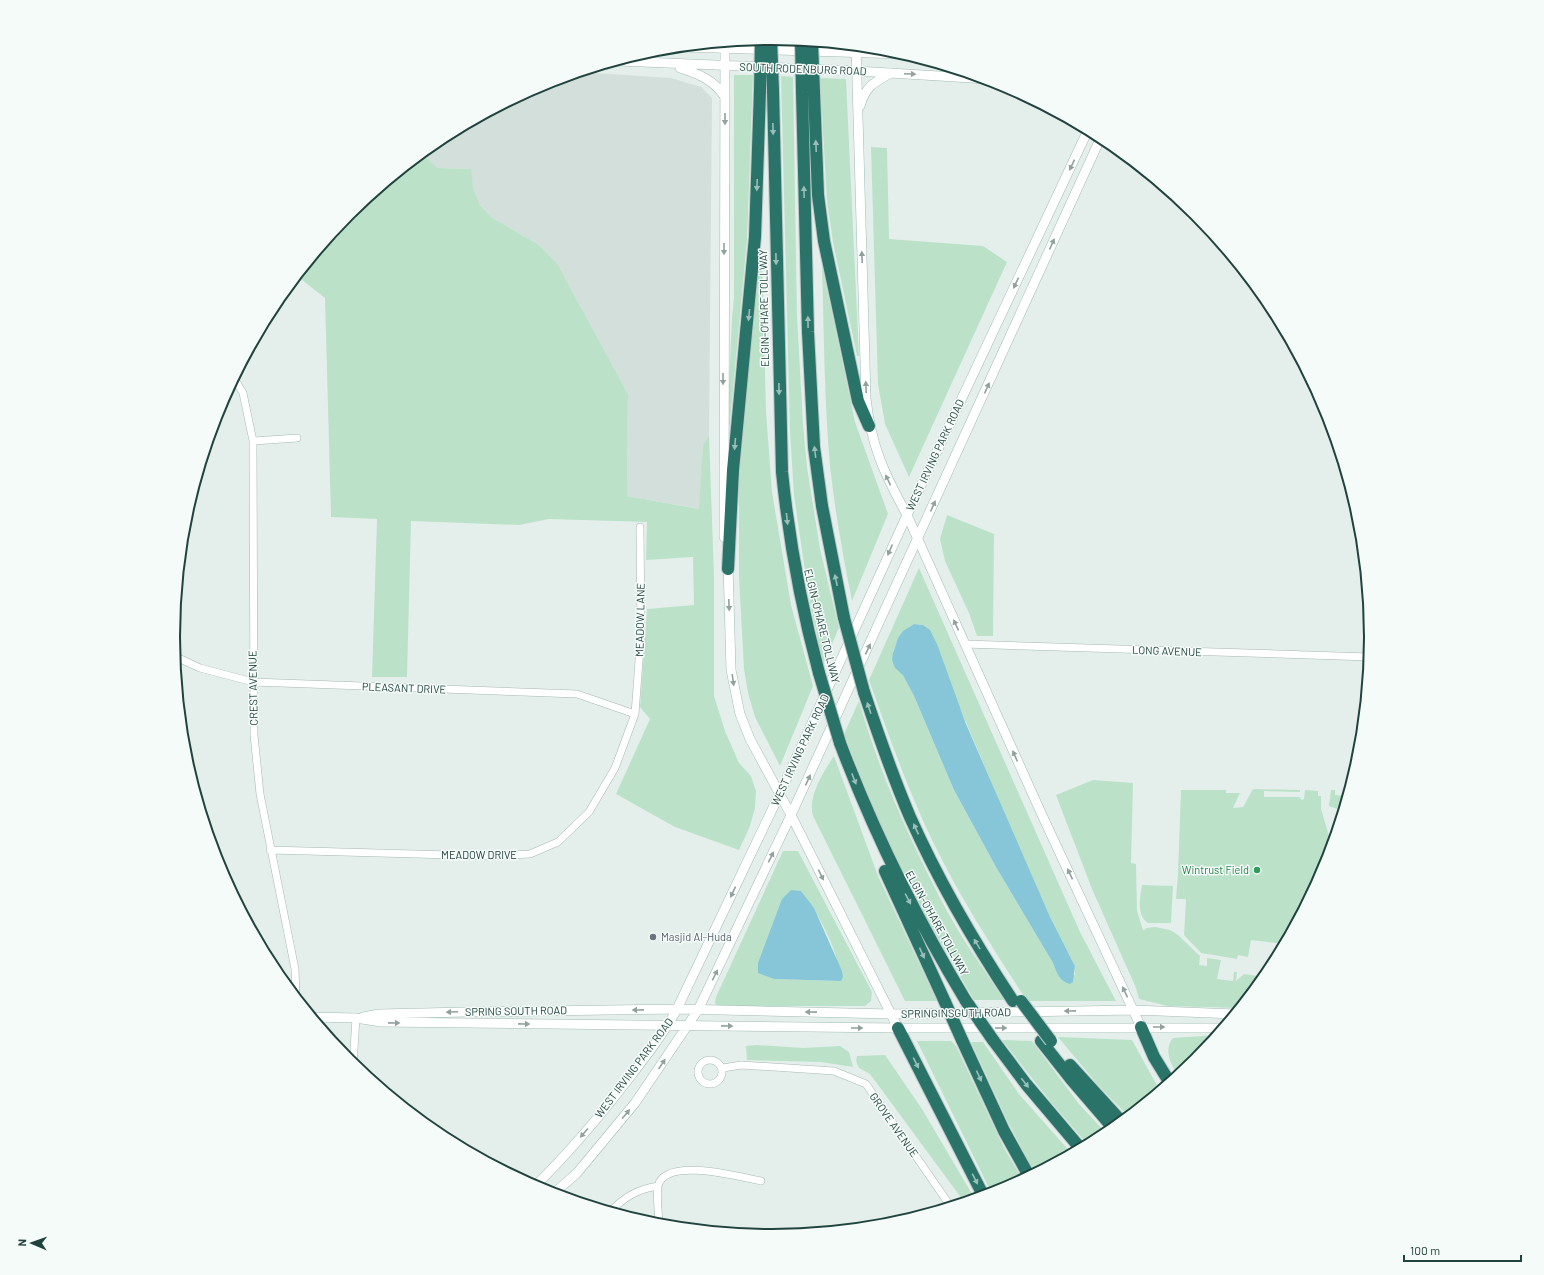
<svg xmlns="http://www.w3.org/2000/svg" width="1544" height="1275" viewBox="0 0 1544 1275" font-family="Barlow,sans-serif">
  <rect width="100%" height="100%" fill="#e4efeb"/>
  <path fill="#d2dfda" d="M579,72L671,78L701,87L712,98L709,435L703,445L700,509L627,496L628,394L557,263L539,245L491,217L480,205L473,188L470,169L438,168L423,155V152L439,139L543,84Z"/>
  <path fill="#bbe2c9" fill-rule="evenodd" d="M734,75H753L747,240L729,433H727L732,318L734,298Z
    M781,76L793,77L797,316L803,425L807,467L820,549L839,628L823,664L808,592L794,495L790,432Z
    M820,78L846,79L859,356H857L833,242L827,201Z
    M871,147L887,148L889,239L983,246L1007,262L909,477L885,424L878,384Z
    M423,152V155L438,168L471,169L473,188L480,205L491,217L539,245L557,263L628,394L627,496L699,509L703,445L709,435L714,576V696L725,731L739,763L751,776L756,791L755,808L750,826L739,850L675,827L616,794L650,719L640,707L647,609L694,605L693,557L646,560L647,522L549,519L519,525L411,521L407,677H372L377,519L331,517L325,298L297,276L348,213Z
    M760,254H762L766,412L772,492L791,605L813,686L780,766L755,717L748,693L744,669L739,577V466Z
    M822,265L855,422L888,514L852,601C843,556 835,512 830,466C824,399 824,332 822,265Z
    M947,515L994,534L993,636H977L969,613L945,561L940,539Z
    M919,568L1080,932L1116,1001H1027C994,950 961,899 934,844C908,791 889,736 869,680ZM914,624L923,625C968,721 1005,821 1050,917C1058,934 1067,949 1075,966V975L1060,978L1053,963L996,867L954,790L914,696L893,653C898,638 900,633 914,624Z
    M859,701C880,775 911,843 947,911C964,942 985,971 1004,1000H974L906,882L881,828L844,734Z
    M834,756L878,876L937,1001H905L813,816C807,797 824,771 834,756Z
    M1093,780L1133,783L1131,863L1136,864L1137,911L1143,930L1146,929V928L1155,927L1170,930L1178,935L1200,956L1199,965L1207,966V958L1221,960L1217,979L1233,981L1234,972H1237L1236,981L1244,974L1265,977L1240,1008L1168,1006L1139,999L1136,988L1092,889L1056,795Z
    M1253,789L1300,790V792L1264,791V797H1299L1302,800L1304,799L1305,790L1318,791V796H1321V809L1332,846L1326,866L1321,867L1322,874L1285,944L1251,940L1248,957L1238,955L1237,959L1201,953L1184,935L1186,899H1176L1178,874L1181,790H1226V793H1240L1233,808L1243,807Z
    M1331,790H1335V795L1347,796L1343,811L1329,806Z
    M783,851H798L872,992L871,1001L865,1006H719L715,1004L716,997ZM801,891C820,916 838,949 841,981L774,979Z
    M1142,885L1173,886L1171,923H1148C1136,915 1140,897 1142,885Z
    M1217,1035L1196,1062L1178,1076C1171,1064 1163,1050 1173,1038Z
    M1058,1037L1132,1040L1160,1091L1129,1117L1098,1085Z
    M1002,1040L1032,1041L1079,1104L1107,1134L1088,1145L1050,1101Z
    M917,1041H951L956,1046L1004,1148L1023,1180L992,1194Z
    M971,1042H983L1019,1094L1072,1154L1036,1173L1030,1164L1007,1120Z
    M757,1045L803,1048L840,1046L849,1052L853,1067L821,1062L747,1060L746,1046Z
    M885,1055L922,1109L975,1199L965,1203L870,1074L859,1068L856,1061L857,1056Z"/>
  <path fill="#87c6d9" d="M914,624L923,625L930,630L937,644L966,724L1050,917L1075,966L1073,982L1070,984C1059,981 1057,973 1053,963L996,867L954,790L914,696L903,675L895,668L892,660L893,653L898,638L903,631Z
    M791,890L801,891L814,908L842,971L843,977L841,981L774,979L758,973V963L782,899Z"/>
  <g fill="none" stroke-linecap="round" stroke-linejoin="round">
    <defs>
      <path id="street" d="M234,378L243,393L253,441L254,735L260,794L295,969L296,997
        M253,441L297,438
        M965,644L1370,657
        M174,656L200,668L253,682L577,694L635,714
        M270,850L488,856L530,854L558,842L589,812L615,768L635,714L641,634L640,527
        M698 1072a12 12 0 1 1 24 0a12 12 0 1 1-24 0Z
        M353,1065L356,1018
        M723,1068L741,1065L834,1071L866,1084L951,1207
        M610,1212C624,1197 638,1189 658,1186
        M659,1226C659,1214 656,1198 658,1186C665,1156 740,1177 761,1181"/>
      <path id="secondary" d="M856,46L866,398C871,446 884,473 907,515L1042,815L1141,1027
        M683,47L902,54
        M618,61L857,71L988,79
        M680,68C699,74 714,80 725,97
        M860,106C866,86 873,83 891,73
        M724,537L725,43
        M728,564L731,670L740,714L750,739L791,815L898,1028
        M312,1017L356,1018L381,1022L898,1028H1224
        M363,1017L379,1014L466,1012L677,1009L891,1014L1134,1010L1235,1014
        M534,1187C569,1153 600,1116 630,1077C647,1055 664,1033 677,1009L780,793L907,515L1088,130
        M553,1194L577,1173L635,1103L698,1010L791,815L1101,137"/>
      <path id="highway" d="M773,90L782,472C789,541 801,606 819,673
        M802,91L808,332L814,447L822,506L844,618
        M814,92L818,195L824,241L858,401L869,426
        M728,569L733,470L755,237L760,90
        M864,692C878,734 893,777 910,817C939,882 974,942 1013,1001
        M840,743C874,833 916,918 966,1001
        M885,871L945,1002
        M1141,1027L1154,1057L1170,1083
        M898,1028L984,1197
        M962,1040L1004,1131L1029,1176
        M993,1040L1026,1084L1081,1149
        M1041,1041L1071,1079L1114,1129
        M1070,1065L1122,1122"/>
    </defs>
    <use href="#street" stroke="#a6b8b3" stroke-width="8"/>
    <use href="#secondary" stroke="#a1bcb5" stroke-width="10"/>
    <use href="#highway" stroke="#c1cac9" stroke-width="14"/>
    <use href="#street" stroke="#fff" stroke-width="7"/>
    <use href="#secondary" stroke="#fff" stroke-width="9"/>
    <use href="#highway" stroke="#2a7369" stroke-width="12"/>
    <defs>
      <path id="highway-bridge" d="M771,38L773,90
        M801,41L802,91
        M812,42L814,92
        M760,90L761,39
        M844,618L864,692
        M819,673L840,743
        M966,1001L993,1040
        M1021,1001L1051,1041
        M945,1002L962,1040"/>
    </defs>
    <use href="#highway-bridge" stroke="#c1cac9" stroke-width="14" stroke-linecap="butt"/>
    <use href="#highway-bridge" stroke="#2a7369" stroke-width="12"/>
  </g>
  <defs><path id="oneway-solid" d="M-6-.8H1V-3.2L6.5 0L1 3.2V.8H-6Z"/></defs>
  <g fill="#90a19e">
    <use href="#oneway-solid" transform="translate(910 74) rotate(3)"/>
    <use href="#oneway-solid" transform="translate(725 119) rotate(90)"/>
    <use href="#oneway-solid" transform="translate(1072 165) rotate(115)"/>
    <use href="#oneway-solid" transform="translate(1052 244) rotate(-66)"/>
    <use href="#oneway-solid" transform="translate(724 249) rotate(90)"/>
    <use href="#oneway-solid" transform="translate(862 257) rotate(-92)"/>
    <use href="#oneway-solid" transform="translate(1016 283) rotate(115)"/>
    <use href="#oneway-solid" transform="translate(723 379) rotate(90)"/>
    <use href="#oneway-solid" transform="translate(866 387) rotate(-92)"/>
    <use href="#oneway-solid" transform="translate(987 388) rotate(-66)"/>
    <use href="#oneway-solid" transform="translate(888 480) rotate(-116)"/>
    <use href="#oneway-solid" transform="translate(933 506) rotate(-66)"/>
    <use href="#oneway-solid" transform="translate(890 550) rotate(114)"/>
    <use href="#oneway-solid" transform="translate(729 605) rotate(88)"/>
    <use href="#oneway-solid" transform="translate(956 625) rotate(-115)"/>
    <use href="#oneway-solid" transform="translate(868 649) rotate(-65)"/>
    <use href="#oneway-solid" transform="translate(733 680) rotate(82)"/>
    <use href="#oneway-solid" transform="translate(1015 756) rotate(-114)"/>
    <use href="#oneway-solid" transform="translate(808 780) rotate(-65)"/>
    <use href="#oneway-solid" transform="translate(771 857) rotate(-64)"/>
    <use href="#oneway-solid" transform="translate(1070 874) rotate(-115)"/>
    <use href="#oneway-solid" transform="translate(821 875) rotate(64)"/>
    <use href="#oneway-solid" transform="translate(733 892) rotate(115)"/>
    <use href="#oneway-solid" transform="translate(715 975) rotate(-64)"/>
    <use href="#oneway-solid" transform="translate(1125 992) rotate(-115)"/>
    <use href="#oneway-solid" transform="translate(638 1010) rotate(179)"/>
    <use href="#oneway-solid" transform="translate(1070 1011) rotate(179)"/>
    <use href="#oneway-solid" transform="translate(452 1012) rotate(178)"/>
    <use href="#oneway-solid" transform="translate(811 1012) rotate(-179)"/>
    <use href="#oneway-solid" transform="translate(394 1023) rotate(1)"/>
    <use href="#oneway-solid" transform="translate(524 1024) rotate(1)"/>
    <use href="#oneway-solid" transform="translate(727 1026) rotate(1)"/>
    <use href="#oneway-solid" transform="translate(1159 1027)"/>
    <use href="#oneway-solid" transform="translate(857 1028)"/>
    <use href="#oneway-solid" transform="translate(1001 1028)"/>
    <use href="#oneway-solid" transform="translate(662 1064) rotate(-56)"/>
    <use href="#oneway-solid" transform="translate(626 1114) rotate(-50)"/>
    <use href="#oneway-solid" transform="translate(584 1133) rotate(131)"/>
  </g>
  <g fill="#9abeb8">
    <use href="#oneway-solid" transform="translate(773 129) rotate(89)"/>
    <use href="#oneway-solid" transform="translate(816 146) rotate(-92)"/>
    <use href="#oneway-solid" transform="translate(757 185) rotate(92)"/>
    <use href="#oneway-solid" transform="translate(804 192) rotate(-91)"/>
    <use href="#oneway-solid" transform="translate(776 259) rotate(89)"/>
    <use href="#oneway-solid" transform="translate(749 315) rotate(96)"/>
    <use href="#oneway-solid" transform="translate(808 322) rotate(-91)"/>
    <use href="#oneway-solid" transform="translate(779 389) rotate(89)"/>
    <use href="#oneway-solid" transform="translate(735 444) rotate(95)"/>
    <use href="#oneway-solid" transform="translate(815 452) rotate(-97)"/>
    <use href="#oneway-solid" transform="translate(787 519) rotate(84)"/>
    <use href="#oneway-solid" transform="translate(836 580) rotate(-102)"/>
    <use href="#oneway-solid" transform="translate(869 708) rotate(-109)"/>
    <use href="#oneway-solid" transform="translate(854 779) rotate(69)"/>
    <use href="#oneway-solid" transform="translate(916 829) rotate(-115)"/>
    <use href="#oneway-solid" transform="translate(908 899) rotate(62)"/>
    <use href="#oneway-solid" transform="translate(977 944) rotate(-121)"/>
    <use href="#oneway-solid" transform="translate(922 953) rotate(65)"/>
    <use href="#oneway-solid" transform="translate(916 1063) rotate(63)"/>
    <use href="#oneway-solid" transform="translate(979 1076) rotate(65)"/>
    <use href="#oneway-solid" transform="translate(1025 1083) rotate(52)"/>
    <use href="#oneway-solid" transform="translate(975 1179) rotate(63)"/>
  </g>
  <circle fill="#2e9e5b" stroke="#f5fbf9" stroke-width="1.5" cx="1257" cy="870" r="4"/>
  <circle fill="#6b7280" stroke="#f5fbf9" stroke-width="1.5" cx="653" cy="937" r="4"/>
  <g text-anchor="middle" stroke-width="3" stroke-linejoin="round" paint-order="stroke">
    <g font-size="11" fill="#21433d" stroke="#f5fbf9">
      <text transform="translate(803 69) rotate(2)" y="4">SOUTH RODENBURG ROAD</text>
      <text transform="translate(764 308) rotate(-91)" y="4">ELGIN-O'HARE TOLLWAY</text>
      <text transform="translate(935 455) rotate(-65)" y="4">WEST IRVING PARK ROAD</text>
      <text transform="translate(640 620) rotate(-89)" y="4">MEADOW LANE</text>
      <text transform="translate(822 626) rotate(76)" y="4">ELGIN-O'HARE TOLLWAY</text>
      <text transform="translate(1167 651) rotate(2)" y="4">LONG AVENUE</text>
      <text transform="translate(253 688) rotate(-91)" y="4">CREST AVENUE</text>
      <text transform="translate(404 688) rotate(2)" y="4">PLEASANT DRIVE</text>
      <text transform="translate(800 750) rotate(-65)" y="4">WEST IRVING PARK ROAD</text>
      <text x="479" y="859">MEADOW DRIVE</text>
      <text transform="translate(937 923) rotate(61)" y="4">ELGIN-O'HARE TOLLWAY</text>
      <text transform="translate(516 1011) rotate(-1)" y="4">SPRING SOUTH ROAD</text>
      <text transform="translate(956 1013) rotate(-1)" y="4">SPRINGINSGUTH ROAD</text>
      <text transform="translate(634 1068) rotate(-53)" y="4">WEST IRVING PARK ROAD</text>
      <text transform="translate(894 1125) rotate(55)" y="4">GROVE AVENUE</text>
    </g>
    <g font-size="11" fill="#27864d" stroke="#f5fbf9" text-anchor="end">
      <text x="1249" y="874">Wintrust Field</text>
    </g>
    <g font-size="11" fill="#5b616d" stroke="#f5fbf9" text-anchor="start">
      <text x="661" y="941">Masjid Al-Huda</text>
    </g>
  </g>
  <path d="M0 0H1544V1275H0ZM180 637a592 592 0 1 1 1184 0a592 592 0 1 1-1184 0Z" fill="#f5fbf9" fill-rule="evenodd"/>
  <path fill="none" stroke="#21433d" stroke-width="2" d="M180 637a592 592 0 1 1 1184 0a592 592 0 1 1-1184 0Z"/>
  <g transform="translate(32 1243) rotate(272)" stroke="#f5fbf9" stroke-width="3" paint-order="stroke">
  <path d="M0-3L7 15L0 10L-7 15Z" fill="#21433d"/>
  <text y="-6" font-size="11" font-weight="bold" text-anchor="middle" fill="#21433d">N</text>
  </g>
  <path d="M1404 1255v6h117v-6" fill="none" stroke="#21433d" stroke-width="2"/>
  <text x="1410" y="1255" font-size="12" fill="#21433d" stroke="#f5fbf9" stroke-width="3" paint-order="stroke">100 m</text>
</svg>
